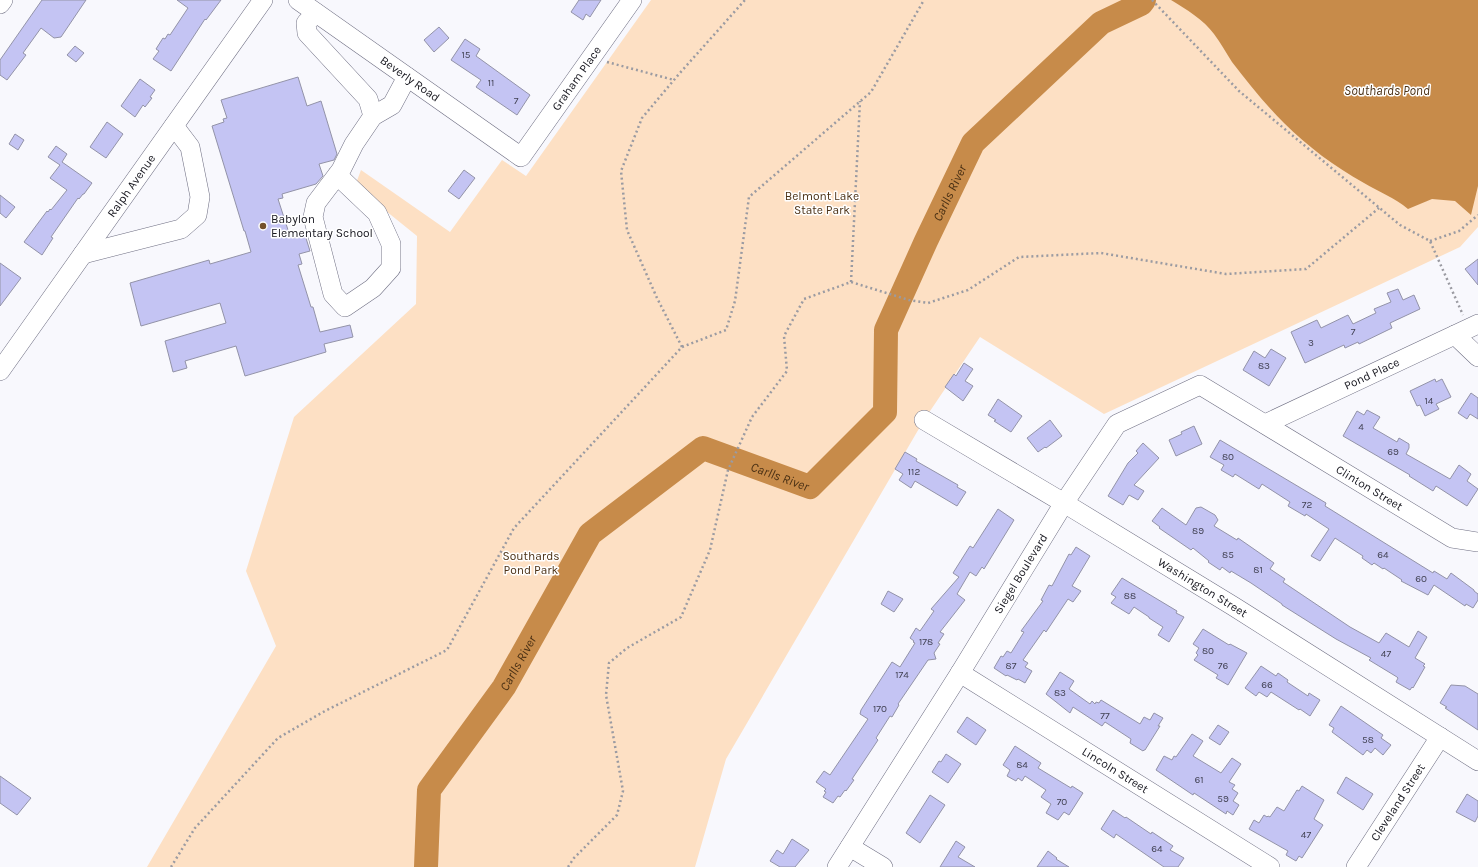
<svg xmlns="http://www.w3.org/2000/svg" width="1478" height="867" viewBox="0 0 1478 867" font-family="Karla,sans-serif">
  <rect width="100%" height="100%" fill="#f8f8fd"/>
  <path fill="#fde0c4" d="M651,0H1478V227L1460,247L1104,414L980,337L924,420L726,759L695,867H147L276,646L246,571L294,417L416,304L417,236L355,186L361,170L450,232L502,160L526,176Z"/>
  <path fill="#c78b4a" d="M1171,0H1478V186L1471,215L1455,201L1432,199L1408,209C1395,198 1379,192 1364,183C1335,167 1307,146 1284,123C1265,104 1248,83 1232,62C1226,53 1221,43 1214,34C1204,20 1186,9 1171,0Z"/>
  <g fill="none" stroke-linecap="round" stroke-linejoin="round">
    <path stroke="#c78b4a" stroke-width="24" id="s1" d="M426,867L429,790L504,687L590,534L703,448L810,487L885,412L886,330L926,241L973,143L1101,23L1141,4L1144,0"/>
  </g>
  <path fill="#c4c4f3" stroke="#9393a8" d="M42,0H86L61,37L54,38L41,28L23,53L26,55L7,80L0,75V60Z
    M177,0H221L206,20L205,19L171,71L153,59L159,51L156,49L163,38L165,39L168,34L170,35L188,8Z
    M579,0H601L590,17L586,14L583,20L571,12Z
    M439,27L449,38L434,52L424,40Z
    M465,39L480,49L476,56L530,95L517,115L476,87L481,80L451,60Z
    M75,46L84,53L76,62L67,55Z
    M298,77L307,106L321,101L337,154L334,160L319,164L323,176L316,184L282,194L283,198L278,199L289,233H291L293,238L305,235L310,251L299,254L302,264L298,265L311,307H313L320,332L350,325L353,337L324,344L326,352L245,376L236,346L185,361L187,368L173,372L165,341L226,323L220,303L141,326L130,283L209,260L210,264L251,252L245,231H244L212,126L224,122L223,119L227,118L221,100Z
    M140,79L155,90L150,97L152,98L145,107L143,105L135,117L121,106Z
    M107,122L123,134L106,158L90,147Z
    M15,134L24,140L18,150L9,144Z
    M56,146L67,154L62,162L92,183L84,194H83L79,199L78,198L51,237L53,238L42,255L24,242L47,211L48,212L50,209L51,210L67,190L50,178L60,165L48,157Z
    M464,170L475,178L459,199L448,191Z
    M0,195L15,207L6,218L0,213Z
    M1478,259V285L1465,269Z
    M0,263L21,278L0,306Z
    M1398,289L1403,300L1414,295L1420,309L1390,323L1392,328L1359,344L1358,342L1345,348L1344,345L1305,363L1291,332L1317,320L1321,328L1348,315L1353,324L1376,313L1374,309L1391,302L1387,293Z
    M1271,349L1286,358L1269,386L1243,370L1254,351L1265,358Z
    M964,363L973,369L965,381L973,386L963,401L945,387L954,374L956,376Z
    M1435,379L1436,382L1442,379L1451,397L1436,404L1439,409L1425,416L1420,405L1417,406L1410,391Z
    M1471,393L1478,398V419L1470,414L1467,419L1458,413Z
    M998,399L1022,416L1011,432L994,421L996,420L988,415Z
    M1367,410L1380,417L1373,428L1397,442L1399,438L1409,444V448L1406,454L1450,479L1459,465L1471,474L1467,481L1478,489L1467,506L1436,486L1433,491L1409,476L1410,475L1343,436L1357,411L1364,415Z
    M1050,420L1062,436L1046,448L1045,447L1038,452L1027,438Z
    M1194,426L1202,444L1176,456L1169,440L1182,434L1181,432Z
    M1220,440L1326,503L1325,506L1433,573L1434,571L1447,579L1451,573L1474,590V591L1478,594V600L1473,608L1466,604L1465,606L1434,585L1428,595L1401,581L1402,580L1384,568L1383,569L1374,563L1372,565L1362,558L1363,556L1335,538L1320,561L1311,556L1329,529L1306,514L1305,516L1288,506L1290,502L1262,484L1259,489L1235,474L1233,477L1221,470L1224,465L1210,457Z
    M1143,443L1159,458L1134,485L1144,491L1138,500L1129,495L1123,505L1108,496L1128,463L1138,453L1136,451Z
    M905,452L917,459L916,461L958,485L957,487L966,492L957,506L915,481L911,488L899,480L903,474L895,469Z
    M1201,507L1215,515L1218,520L1214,526L1237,540L1238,538L1274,563L1270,569L1285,579L1283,582L1350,627L1379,643L1386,633L1409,647L1418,631L1427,637L1415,658L1425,664L1423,666L1425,667L1413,688L1412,687L1410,690L1396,682L1398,678L1397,677L1369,660L1371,658L1336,639L1282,605V604L1251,583L1231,571L1230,573L1222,567L1220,570L1208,562L1209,561L1193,548L1191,550L1159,528L1160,527L1152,521L1162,508L1186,525L1196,508Z
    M998,509L1014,520L984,569L982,567L976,576L970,572L957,594L965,600L940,632L944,634L938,643L940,644L934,653L936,659L928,660L898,704L899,705L892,717L890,716L876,738L878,740L852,779L854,780L846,791L845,790L840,797L838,796L833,803L823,797L826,792L824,791L826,789L816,782L824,771L830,775L868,719L860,714L861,710L892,662L900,667L915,643L913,642L914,641L910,638L916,628L920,631L934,611L931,609L959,577L953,573L970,546L973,548Z
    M1076,547L1090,556L1072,586L1081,591L1073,602L1068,599L1046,632L1044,630L1023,660L1028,663L1025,667L1032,671L1025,683L1018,679L1017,680L1007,675L1006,676L994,668L1001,656L1003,657L1007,651L1011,653L1024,632L1021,631L1043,601L1041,600L1049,585L1052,586L1069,554L1071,555Z
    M1122,578L1177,611L1176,613L1184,617L1169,642L1158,635L1163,627L1149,618V617L1134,607L1129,614L1111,603L1116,597L1111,594Z
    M888,591L903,599L894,612L881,604Z
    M1203,629L1229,645L1230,644L1247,653L1228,685L1216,678L1218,675L1194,660L1198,655L1196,653L1199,648L1193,644Z
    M1261,666L1276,676L1278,673L1288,680L1287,682L1308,696L1309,693L1320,700L1310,716L1300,709L1299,710L1271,692L1267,697L1259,692L1256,696L1245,688Z
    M1060,672L1074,681L1069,689L1090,704L1092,701L1095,704L1096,702L1099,703L1101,700L1140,724L1144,717L1150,720L1154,713L1163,718L1158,726H1160L1145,750H1144L1143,751L1130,743L1131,739L1105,722L1102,726L1073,707L1070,713L1046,694Z
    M1451,685L1465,686L1478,694V730L1445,708L1447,707L1440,703Z
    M1341,706L1383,735L1381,738L1391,745L1383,755L1375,748L1371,753L1367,750L1363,755L1332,732L1334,728L1329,725Z
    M967,717L986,730L976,745L957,732Z
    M1218,725L1229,732L1220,745L1209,738Z
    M1192,734L1203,741L1193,756L1221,773L1232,758L1241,764L1229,782L1235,785L1232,789L1238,793L1233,801L1239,805L1233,815L1227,811L1226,814L1194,793L1193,795L1156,770L1164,756L1172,760L1174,756L1176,757Z
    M1015,746L1041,763L1038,768L1071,788L1072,786L1083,793L1069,815L1064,812L1058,820L1046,813L1051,804L1041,797L1046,790L1025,776L1022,781L1018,778L1016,781L1007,776L1010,770L1003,765Z
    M946,754L961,764L948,783L932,772L939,761L941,762Z
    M0,776L31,798L17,815L0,803Z
    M1346,777L1373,794L1363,810L1337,793Z
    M1302,786L1324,800L1314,819L1323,825L1302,858L1299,856L1296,861L1286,855L1288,851L1249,829L1254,820L1259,823L1264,815L1267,817L1268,816L1270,817L1277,807L1284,811L1297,790L1299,791Z
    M1467,794L1478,801V816L1475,822L1456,812Z
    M930,795L945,805L920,843L906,833Z
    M1113,810L1125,818L1126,817L1151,834L1152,832L1173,846L1170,850L1184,858L1178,867H1164L1116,834L1114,838L1101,829Z
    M792,839L809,850L795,867H780L770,861L777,850L783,854Z
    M956,841L965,847L958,857L975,867H940Z
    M1048,851L1057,858L1056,859L1069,867H1037Z"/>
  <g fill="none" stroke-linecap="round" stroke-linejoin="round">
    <defs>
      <g id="minor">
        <path id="s2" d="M298,0L521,157L632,0"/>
        <path d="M0,4L3,0"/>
        <path d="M316,13L306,23L307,33L368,99L373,116L354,144L341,170L316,203L313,217L333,294L345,307L373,288L391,268V244L377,213L337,175"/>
        <path d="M373,116L392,105L407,77"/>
        <path d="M83,254L181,229L197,215L200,197L190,147L174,126"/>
        <path d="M1455,335L1478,357"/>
        <path id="s3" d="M0,371L263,0"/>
        <path id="s4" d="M924,420L1064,503L1233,606L1478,761"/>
        <path id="s5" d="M1265,424L1478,324"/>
        <path id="s6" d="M960,673L1270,867"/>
        <path d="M850,847L883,867"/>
        <path id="s7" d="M837,867L960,673L1064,503L1117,424L1200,385L1452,538L1478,542"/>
        <path id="s8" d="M1356,867L1440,737"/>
      </g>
    </defs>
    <use href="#minor" stroke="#6f6f83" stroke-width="20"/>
    <path stroke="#9b9ba2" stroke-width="2.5" stroke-dasharray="2 3" stroke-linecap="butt" d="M1152,0L1239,91L1400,225L1430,241L1463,315
      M607,62L674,80
      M1430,241L1459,231L1478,215
      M851,282L860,101
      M682,347L657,298L627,230L621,171L642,118L679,74L745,0
      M171,867L195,828L278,738L325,711L447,650L514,528L682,347L726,330L735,301L749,197L871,92L924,0
      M568,867L574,858L617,815L623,791L606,695L609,663L627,648L681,617L710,550L728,470L752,417L787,371L784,336L804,299L851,282L909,300L928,303L968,290L1019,257L1101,253L1226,274L1306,269L1379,208"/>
    <use href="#minor" stroke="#fff" stroke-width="19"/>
  </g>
  <circle fill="#74502a" stroke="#fff" stroke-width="1.5" cx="263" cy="226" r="4"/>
  <g text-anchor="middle" stroke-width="3" stroke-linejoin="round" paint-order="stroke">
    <g font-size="10" fill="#424254">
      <text x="466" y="58">15</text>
      <text x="491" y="86">11</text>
      <text x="516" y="104">7</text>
      <text x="1353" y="335">7</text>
      <text x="1311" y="346">3</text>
      <text x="1264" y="369">83</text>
      <text x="1429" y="404">14</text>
      <text x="1361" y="430">4</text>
      <text x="1393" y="455">69</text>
      <text x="1228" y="460">80</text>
      <text x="914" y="475">112</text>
      <text x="1307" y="508">72</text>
      <text x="1198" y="534">89</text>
      <text x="1228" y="558">85</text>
      <text x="1383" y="558">64</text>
      <text x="1258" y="573">81</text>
      <text x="1421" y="582">60</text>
      <text x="1130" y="599">88</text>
      <text x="926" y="645">178</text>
      <text x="1208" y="654">80</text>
      <text x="1386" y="657">47</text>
      <text x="1011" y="669">87</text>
      <text x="1223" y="669">76</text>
      <text x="902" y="678">174</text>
      <text x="1267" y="688">66</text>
      <text x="1060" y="696">83</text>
      <text x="880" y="712">170</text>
      <text x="1105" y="719">77</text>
      <text x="1368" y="743">58</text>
      <text x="1022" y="768">84</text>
      <text x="1199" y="783">61</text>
      <text x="1223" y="802">59</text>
      <text x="1062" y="805">70</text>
      <text x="1306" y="838">47</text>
      <text x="1157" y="852">64</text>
    </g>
    <g font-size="12" fill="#17171f" stroke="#fff">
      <text dy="4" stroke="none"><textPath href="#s2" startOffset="137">Beverly Road</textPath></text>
      <text dy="4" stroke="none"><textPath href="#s2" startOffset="369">Graham Place</textPath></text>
      <text dy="4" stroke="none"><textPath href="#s3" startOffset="227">Ralph Avenue</textPath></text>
      <text dy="4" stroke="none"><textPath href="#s5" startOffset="118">Pond Place</textPath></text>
      <text dy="4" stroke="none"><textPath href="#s7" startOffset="814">Clinton Street</textPath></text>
      <text dy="4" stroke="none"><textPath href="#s7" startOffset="346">Siegel Boulevard</textPath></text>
      <text dy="4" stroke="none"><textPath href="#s4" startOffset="325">Washington Street</textPath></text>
      <text dy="4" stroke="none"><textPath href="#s6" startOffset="183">Lincoln Street</textPath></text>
      <text dy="4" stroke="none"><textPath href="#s8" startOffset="77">Cleveland Street</textPath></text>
    </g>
    <g font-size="12" fill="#4b3115" stroke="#fff">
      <text x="822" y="200">Belmont Lake<tspan x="822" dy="14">State Park</tspan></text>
      <text x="531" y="560">Southards<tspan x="531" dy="14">Pond Park</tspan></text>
    </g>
    <g font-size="12" fill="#17171f" stroke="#fff" text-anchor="start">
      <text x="271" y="223">Babylon<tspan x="271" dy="14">Elementary School</tspan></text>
    </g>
    <g font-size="13" font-style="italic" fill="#4a3014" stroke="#fff">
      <text x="1387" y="95">Southards Pond</text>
      <text dy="5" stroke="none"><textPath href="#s1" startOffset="975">Carlls River</textPath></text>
      <text dy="5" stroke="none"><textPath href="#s1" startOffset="604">Carlls River</textPath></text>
      <text dy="5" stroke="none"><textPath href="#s1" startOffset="232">Carlls River</textPath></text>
    </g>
  </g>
</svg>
